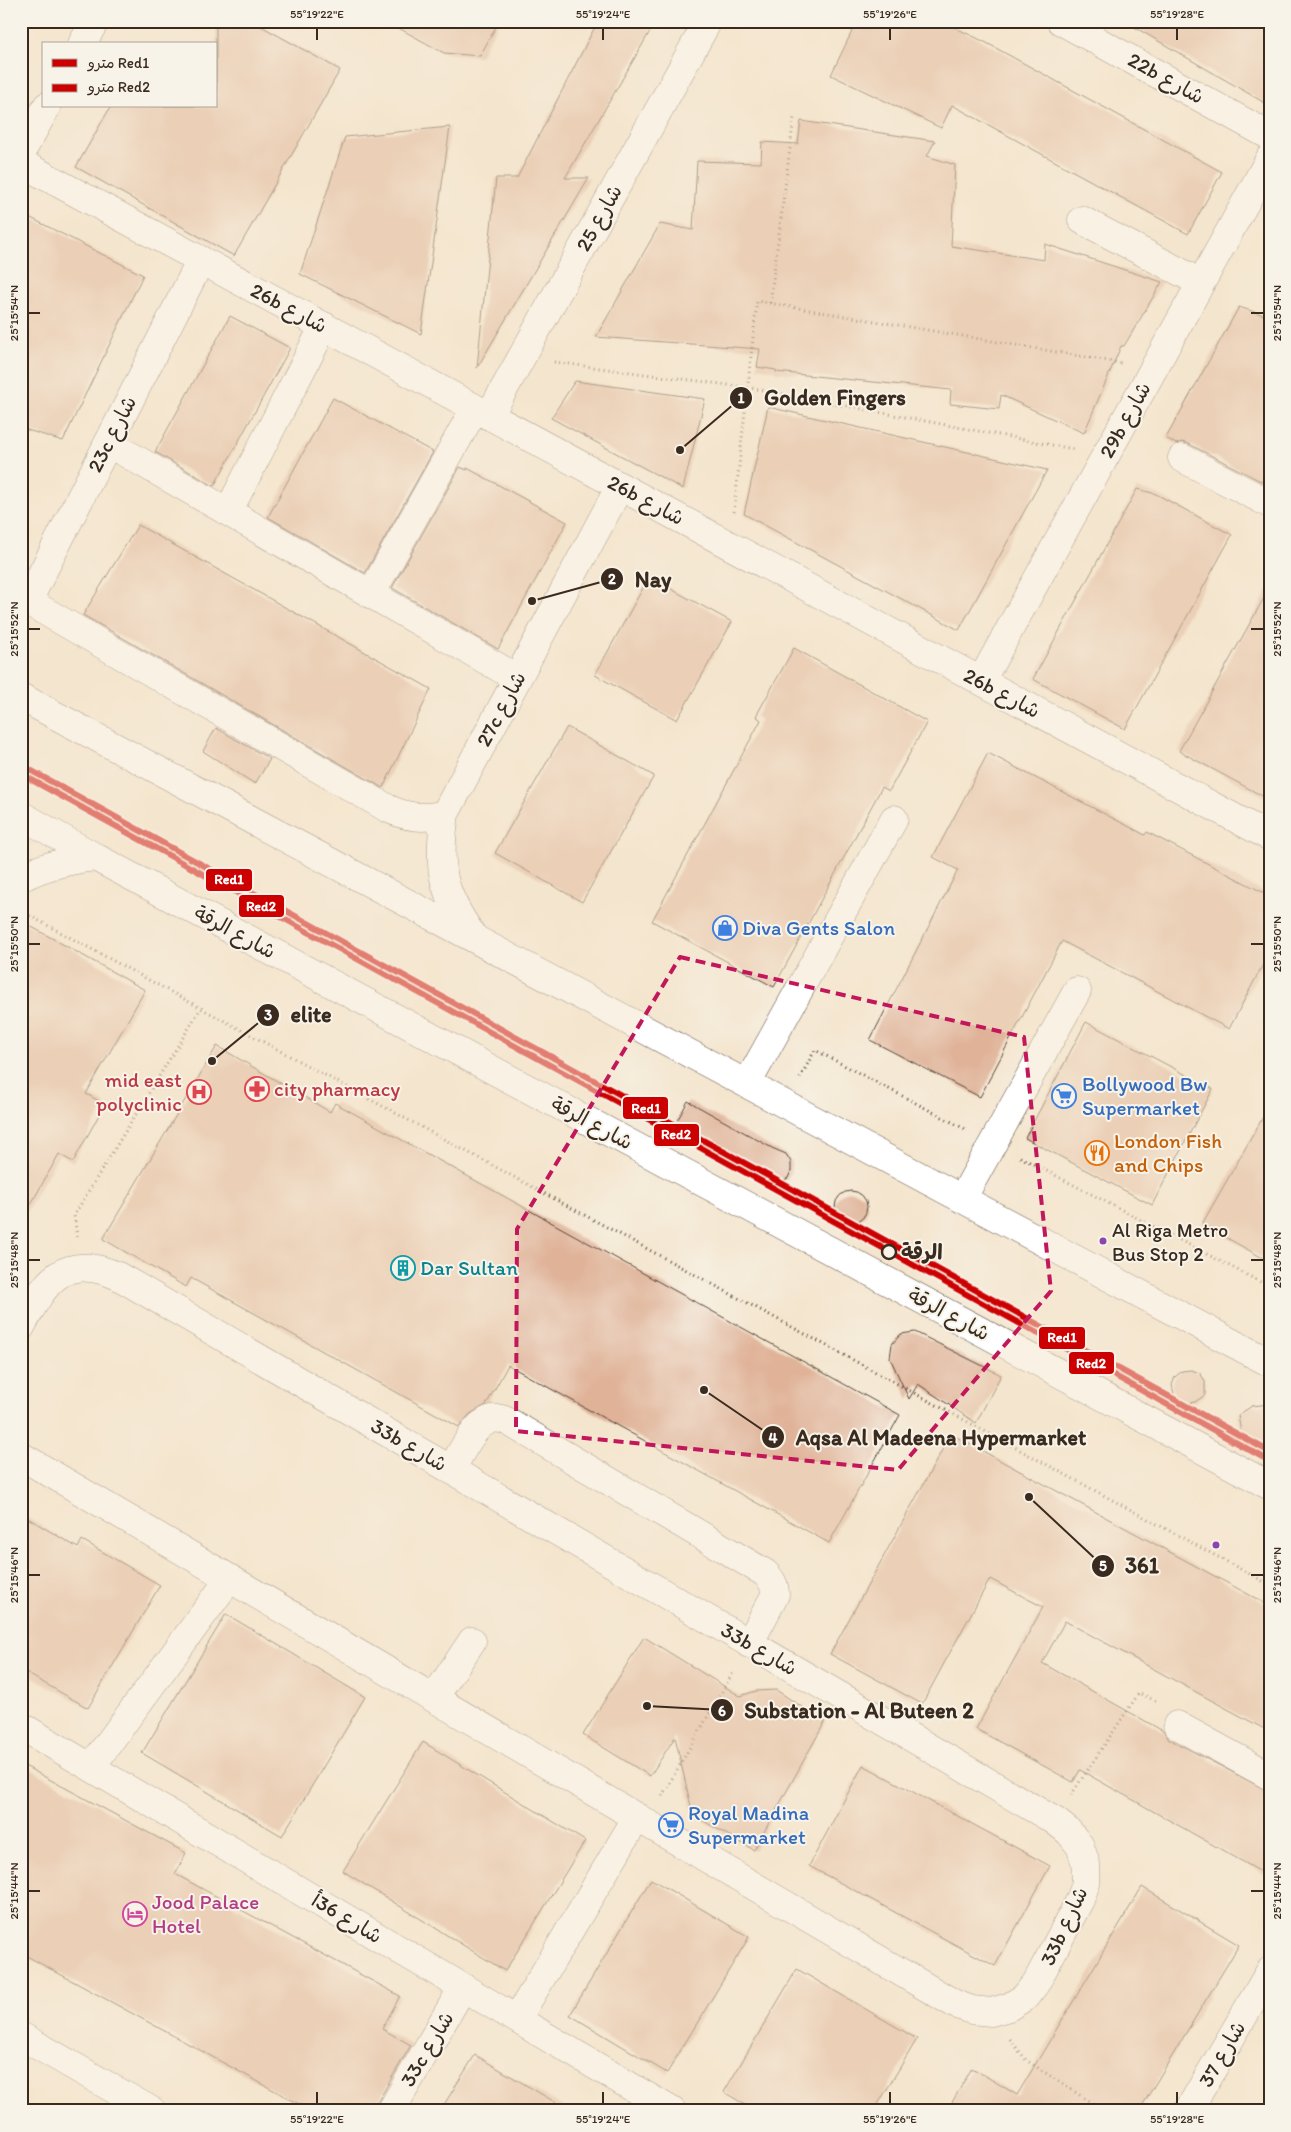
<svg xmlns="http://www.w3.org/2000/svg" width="1291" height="2132" viewBox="0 0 1291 2132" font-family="Itim,'Playpen Sans Arabic',sans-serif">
  <rect width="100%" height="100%" fill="#f7f3e8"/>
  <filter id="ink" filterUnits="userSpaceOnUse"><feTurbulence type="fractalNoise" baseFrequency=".02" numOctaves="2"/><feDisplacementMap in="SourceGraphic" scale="10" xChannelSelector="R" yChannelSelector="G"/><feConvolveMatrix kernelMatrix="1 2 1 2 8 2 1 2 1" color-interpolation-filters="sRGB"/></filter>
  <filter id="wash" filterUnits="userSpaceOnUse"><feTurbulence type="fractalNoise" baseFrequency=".0096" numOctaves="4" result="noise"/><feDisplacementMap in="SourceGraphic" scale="20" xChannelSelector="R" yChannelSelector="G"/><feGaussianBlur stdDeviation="1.12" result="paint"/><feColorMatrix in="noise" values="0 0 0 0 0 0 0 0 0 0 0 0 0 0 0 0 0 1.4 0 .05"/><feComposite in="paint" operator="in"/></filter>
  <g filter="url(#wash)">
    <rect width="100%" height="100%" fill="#f4e5ce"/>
    <g id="blocks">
      <path fill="#e0b399" d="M216,21H252L340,70L234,256L76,167L111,106H216Z
        M386,21H499L480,56L444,53Z
        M598,21H656L565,178H589L477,368L496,178H517Z
        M857,21H941L983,41L1222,172L1188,234L952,105L941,128L831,75Z
        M1124,21H1270V106Z
        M801,121L935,141L927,156L955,165L951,246L1044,260L1045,244L1162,282L1124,346H1121L1084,433L1001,395L999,409L950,404L951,390L776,372V370L757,367L760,349L596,337L660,224L693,230L697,161L761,163L762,142L798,144Z
        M450,127L421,334L300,274L345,137Z
        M21,213L143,275L63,441L21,428Z
        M1239,307L1270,317V486L1189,444L1182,442L1176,444L1166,438Z
        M230,316L290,348L214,486L155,452Z
        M575,381L705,399L683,489L551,418Z
        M333,398L433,452L365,573L268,517Z
        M768,407L1047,470L959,630L744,514Z
        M460,467L467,470V468L567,522L498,649L392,588Z
        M1137,489L1156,494L1232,535L1125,729L1033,679Z
        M138,525L431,689L383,788L83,615Z
        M649,577L732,622L677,720L595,675Z
        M1270,587V800L1179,751Z
        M794,648L927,722L889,791L882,787L774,987L652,921L761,720L756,716Z
        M567,727L654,776L582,902L495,853Z
        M216,728L270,759L255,784L203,751Z
        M988,753L1145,835L1147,832L1270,896V951L1229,1029L1062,941L980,1097L870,1040L958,870L933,857Z
        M21,921L145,990L86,1094L105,1104L73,1162L59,1154L21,1222Z
        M1086,1022L1213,1089L1152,1205L1025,1138Z
        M217,1046L330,1112L335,1103L900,1415L829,1543L508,1365L486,1405L470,1414L459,1427L191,1278L186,1287L103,1239Z
        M688,1101L772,1148L786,1154L791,1162V1171L788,1178L781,1182L774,1183L766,1181L673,1128Z
        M1270,1105V1262L1202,1224Z
        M835 1207a16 16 0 1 1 32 0a16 16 0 1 1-32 0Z
        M915,1332L1001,1375L976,1423L918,1384L909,1399L890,1358L892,1344L901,1334Z
        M1191,1370L1200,1373L1205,1381V1395L1195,1402L1188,1403L1180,1401L1174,1394L1172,1385L1175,1377L1182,1371Z
        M1270,1404V1452L1248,1442L1241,1433L1238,1415L1252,1406Z
        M951,1434L1270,1606V1732L1065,1621L1042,1663L1163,1731L1169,1739L1270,1792V1877L1080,1770L1073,1782L976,1729L1043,1607L990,1579L922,1704L830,1654Z
        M21,1514L78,1548L82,1540L160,1585L88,1708L21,1670Z
        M226,1614L365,1697L282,1836L142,1753Z
        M644,1637L740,1696L756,1691L776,1690L825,1722L754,1850L693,1815L675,1737L650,1776L583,1735Z
        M423,1742L585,1841L505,1971L343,1871Z
        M21,1764L186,1853L175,1874L400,1996L382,2029L411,2045L377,2103L375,2111H312L21,1953Z
        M863,1765L1050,1866L995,1966L809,1866Z
        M651,1879L749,1937L667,2073L570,2015Z
        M1142,1887L1239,1945L1139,2111H947L972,2068L1017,2095Z
        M797,1969L917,2039L874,2111H755L724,2092Z
        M475,2055L570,2111H440Z"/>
    </g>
  </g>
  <g filter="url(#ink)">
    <use href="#blocks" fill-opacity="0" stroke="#574638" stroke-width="1"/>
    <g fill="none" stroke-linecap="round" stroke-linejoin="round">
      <defs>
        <path id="minor" d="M1061,21L1270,136
          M82,44L95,21
          M21,153L47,106
          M21,163L1270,837
          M1082,220L1201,283
          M489,416L708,21
          M108,443L517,678
          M1182,458L1270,504
          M228,512L324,326
          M371,594L475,408
          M27,601L387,808C407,818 424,819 445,814
          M21,604L30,597L201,260
          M981,681L1270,158
          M21,697L1270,1363
          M21,815L95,857L1270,1486
          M21,878C44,865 69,861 95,857
          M473,936C441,892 437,867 445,814L620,486
          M747,1084L894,819
          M962,1199L1077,991
          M21,1327C45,1282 62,1252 118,1276L1055,1821L1069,1832L1080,1846L1086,1864V1883L1080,1900L1036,1983L1025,1997L1009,2007L991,2012L972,2010L955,2004L21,1456
          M451,1470C464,1449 480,1406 509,1422L765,1573C772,1580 775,1585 775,1595L749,1644
          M434,1698L472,1641
          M1177,1725L1270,1776
          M21,1726L672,2111
          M91,1767L230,1578
          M517,2019L637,1817
          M21,2036L152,2111
          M391,2111L463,1987
          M1188,2111L1270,1971"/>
      </defs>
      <use href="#minor" stroke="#574638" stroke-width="29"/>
      <path stroke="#574638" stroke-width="3" stroke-dasharray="1 4" stroke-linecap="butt" d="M770,303L794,117
        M554,362L751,388L1073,449
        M734,512L757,301L1121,363
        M21,911L1270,1585
        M800,1078L815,1050L965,1129
        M1020,1157L1270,1287
        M77,1237L74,1215L201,1008
        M1071,1795L1139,1693L1156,1701
        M662,1796L734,1671
        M1010,2039L1026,2060L1104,2111"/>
      <use href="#minor" stroke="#fff" stroke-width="28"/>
      <defs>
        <path id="metro-1" d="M21,765L1270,1452"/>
        <path id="metro-2" d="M21,774L1266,1459"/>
      </defs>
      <use href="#metro-1" stroke="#f7f3e8" stroke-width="10"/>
      <use href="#metro-2" stroke="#f7f3e8" stroke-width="10"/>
      <use href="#metro-1" stroke="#c00" stroke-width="6"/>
      <use href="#metro-2" stroke="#c00" stroke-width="6"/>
    </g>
  </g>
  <path d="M0 0H1291V2132H0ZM680,957L1024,1037L1051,1291L898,1470L516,1431L517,1229Z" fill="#f4e5ce" fill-opacity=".55" fill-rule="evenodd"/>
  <path fill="none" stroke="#c2185b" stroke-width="4" stroke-dasharray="10 6" stroke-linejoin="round" d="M680,957L1024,1037L1051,1291L898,1470L516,1431L517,1229Z"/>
  <path fill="none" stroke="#3b2a1e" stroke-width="2" d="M317,28V40M603,28V40M890,28V40M1177,28V40M28,313H40M1251,313H1264M28,629H40M1251,629H1264M28,944H40M1251,944H1264M28,1260H40M1251,1260H1264M28,1575H40M1251,1575H1264M28,1891H40M1251,1891H1264M317,2092V2104M603,2092V2104M890,2092V2104M1177,2092V2104"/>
  <defs>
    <symbol id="shop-ring" viewBox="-11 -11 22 22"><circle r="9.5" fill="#f7f3e8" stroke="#3f7fe0" stroke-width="1.5"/><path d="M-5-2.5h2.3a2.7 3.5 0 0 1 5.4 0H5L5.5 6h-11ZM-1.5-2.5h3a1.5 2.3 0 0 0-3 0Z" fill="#3f7fe0"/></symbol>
    <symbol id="pharmacy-ring" viewBox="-11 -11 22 22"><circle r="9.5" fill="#f7f3e8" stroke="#e0444e" stroke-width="1.5"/><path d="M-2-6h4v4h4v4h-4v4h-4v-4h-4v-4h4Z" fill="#e0444e"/></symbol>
    <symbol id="hospital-ring" viewBox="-11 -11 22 22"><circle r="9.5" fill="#f7f3e8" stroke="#e0444e" stroke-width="1.5"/><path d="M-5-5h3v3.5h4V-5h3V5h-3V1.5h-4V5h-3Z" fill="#e0444e"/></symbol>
    <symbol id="supermarket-ring" viewBox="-11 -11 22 22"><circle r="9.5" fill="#f7f3e8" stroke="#3f7fe0" stroke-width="1.5"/><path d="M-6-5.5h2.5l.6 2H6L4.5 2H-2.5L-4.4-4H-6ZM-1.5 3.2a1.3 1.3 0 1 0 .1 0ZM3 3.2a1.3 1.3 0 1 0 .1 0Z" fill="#3f7fe0"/></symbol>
    <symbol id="restaurant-ring" viewBox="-11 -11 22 22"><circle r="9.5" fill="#f7f3e8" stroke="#e8710a" stroke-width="1.5"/><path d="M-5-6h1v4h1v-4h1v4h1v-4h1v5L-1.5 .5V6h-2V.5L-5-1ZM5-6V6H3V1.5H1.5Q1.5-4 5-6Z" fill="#e8710a"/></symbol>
    <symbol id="building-ring" viewBox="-11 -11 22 22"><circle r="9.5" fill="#f7f3e8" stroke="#0f9aa8" stroke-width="1.5"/><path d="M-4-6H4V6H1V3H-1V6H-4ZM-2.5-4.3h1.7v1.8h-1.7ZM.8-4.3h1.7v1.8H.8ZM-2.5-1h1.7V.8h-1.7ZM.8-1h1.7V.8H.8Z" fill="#0f9aa8"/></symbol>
    <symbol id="hotel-ring" viewBox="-11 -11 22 22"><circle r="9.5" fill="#f7f3e8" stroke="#d1479c" stroke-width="1.5"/><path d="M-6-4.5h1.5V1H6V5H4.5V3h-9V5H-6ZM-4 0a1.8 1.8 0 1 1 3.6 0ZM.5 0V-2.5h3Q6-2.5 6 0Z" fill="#d1479c"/></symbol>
  </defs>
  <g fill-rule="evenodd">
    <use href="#shop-ring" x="711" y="914" width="28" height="28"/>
    <use href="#pharmacy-ring" x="243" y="1075" width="28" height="28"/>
    <use href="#hospital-ring" x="185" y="1078" width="28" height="28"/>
    <use href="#supermarket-ring" x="1050" y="1082" width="28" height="28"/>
    <use href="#restaurant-ring" x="1083" y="1139" width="28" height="28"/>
    <use href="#building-ring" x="389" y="1254" width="28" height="28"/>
    <use href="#supermarket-ring" x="657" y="1811" width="28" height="28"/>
    <use href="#hotel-ring" x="121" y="1900" width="28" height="28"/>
  </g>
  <g fill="#8e44ad" stroke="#f7f3e8" stroke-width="2">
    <circle cx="1103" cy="1241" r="4.5"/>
    <circle cx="1216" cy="1545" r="4.5"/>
  </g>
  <circle fill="#f7f3e8" stroke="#3b2a1e" stroke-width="2.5" cx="889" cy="1252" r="7"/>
  <g text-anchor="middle" stroke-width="4" stroke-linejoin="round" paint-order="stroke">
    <g font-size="20" fill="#3b2a1e" stroke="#f7f3e8" text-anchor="start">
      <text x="1112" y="1237">Al Riga Metro<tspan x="1112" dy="24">Bus Stop 2</tspan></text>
    </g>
    <g font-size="21" fill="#3b2a1e" stroke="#f7f3e8">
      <text transform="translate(1166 78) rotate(29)" y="7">22b شارع</text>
      <text transform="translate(599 218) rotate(-61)" y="7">شارع 25</text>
      <text transform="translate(289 308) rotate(28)" y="7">26b شارع</text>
      <text transform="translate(1125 420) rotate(-61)" y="7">29b شارع</text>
      <text transform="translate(112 434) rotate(-63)" y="7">23c شارع</text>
      <text transform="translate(646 500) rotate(28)" y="7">26b شارع</text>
      <text transform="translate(1002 693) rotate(28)" y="7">26b شارع</text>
      <text transform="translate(501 709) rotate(-62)" y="7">27c شارع</text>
      <text transform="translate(235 932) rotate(28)" y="7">شارع الرقة</text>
      <text transform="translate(592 1123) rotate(28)" y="7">شارع الرقة</text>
      <text transform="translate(949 1314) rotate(28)" y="7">شارع الرقة</text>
      <text transform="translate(409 1445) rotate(30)" y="7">33b شارع</text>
      <text transform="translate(759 1649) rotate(30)" y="7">33b شارع</text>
      <text transform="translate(347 1918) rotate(31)" y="7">شارع 36أ</text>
      <text transform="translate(1064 1926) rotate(-65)" y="7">33b شارع</text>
      <text transform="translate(427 2049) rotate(-59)" y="7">33c شارع</text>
      <text transform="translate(1222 2054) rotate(-60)" y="7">شارع 37</text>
    </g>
    <g font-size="21" fill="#366cbe" stroke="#f7f3e8" text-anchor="start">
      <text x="742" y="935">Diva Gents Salon</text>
      <text x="1082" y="1091">Bollywood Bw<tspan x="1082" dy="24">Supermarket</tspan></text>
      <text x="688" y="1820">Royal Madina<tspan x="688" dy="24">Supermarket</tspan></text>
    </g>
    <g font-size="21" fill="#be3a42" stroke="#f7f3e8" text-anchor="end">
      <text x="182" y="1087">mid east<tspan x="182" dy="24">polyclinic</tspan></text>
      <text x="274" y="1096" text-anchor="start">city pharmacy</text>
    </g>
    <g font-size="21" fill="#c56008" stroke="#f7f3e8" text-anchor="start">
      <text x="1114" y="1148">London Fish<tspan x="1114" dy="24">and Chips</tspan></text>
    </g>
    <g font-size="21" font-weight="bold" fill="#3b2a1e" stroke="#f7f3e8" text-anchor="start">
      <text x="901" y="1259">الرقة</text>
    </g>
    <g font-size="21" fill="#0d838f" stroke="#f7f3e8" text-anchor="start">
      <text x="420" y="1275">Dar Sultan</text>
    </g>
    <g font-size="21" fill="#b23c85" stroke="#f7f3e8" text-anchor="start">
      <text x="152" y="1909">Jood Palace<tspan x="152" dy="24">Hotel</tspan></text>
    </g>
  </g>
  <path fill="none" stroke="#3b2a1e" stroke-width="2" d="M680 450L741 398M532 601L612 579M212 1061L268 1015M704 1390L773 1437M1029 1497L1103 1566M647 1706L722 1710"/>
  <g fill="#3b2a1e" stroke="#f7f3e8" stroke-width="2">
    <circle cx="680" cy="450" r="5"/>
    <circle cx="532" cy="601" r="5"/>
    <circle cx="212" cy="1061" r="5"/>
    <circle cx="704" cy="1390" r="5"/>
    <circle cx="1029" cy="1497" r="5"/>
    <circle cx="647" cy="1706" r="5"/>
    <circle cx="741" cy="398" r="12"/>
    <circle cx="612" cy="579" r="12"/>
    <circle cx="268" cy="1015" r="12"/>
    <circle cx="773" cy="1437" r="12"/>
    <circle cx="1103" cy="1566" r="12"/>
    <circle cx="722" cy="1710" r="12"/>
  </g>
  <g font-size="15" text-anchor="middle" font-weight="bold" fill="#fff">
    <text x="741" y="403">1</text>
    <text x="612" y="584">2</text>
    <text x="268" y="1020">3</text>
    <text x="773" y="1443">4</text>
    <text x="1103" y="1571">5</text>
    <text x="722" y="1716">6</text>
  </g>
  <g font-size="22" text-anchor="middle" font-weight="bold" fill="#3b2a1e" stroke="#f7f3e8" stroke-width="4" stroke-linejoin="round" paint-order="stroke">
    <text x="835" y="405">Golden Fingers</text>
    <text x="653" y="587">Nay</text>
    <text x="311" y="1022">elite</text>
    <text x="941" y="1445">Aqsa Al Madeena Hypermarket</text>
    <text x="1142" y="1573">361</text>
    <text x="859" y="1718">Substation - Al Buteen 2</text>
  </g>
  <g stroke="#f7f3e8" stroke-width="2">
    <rect x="205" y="868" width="48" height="24" rx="5" fill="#c00"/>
    <rect x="238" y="894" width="47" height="24" rx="5" fill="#c00"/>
    <rect x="622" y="1096" width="47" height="24" rx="5" fill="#c00"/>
    <rect x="653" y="1123" width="47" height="24" rx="5" fill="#c00"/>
    <rect x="1038" y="1326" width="48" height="24" rx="5" fill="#c00"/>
    <rect x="1068" y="1351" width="47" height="24" rx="5" fill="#c00"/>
  </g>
  <g font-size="14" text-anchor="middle" font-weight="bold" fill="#fff">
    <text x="229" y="884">Red1</text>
    <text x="261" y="911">Red2</text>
    <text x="646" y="1113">Red1</text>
    <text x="676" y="1139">Red2</text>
    <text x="1062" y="1342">Red1</text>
    <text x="1091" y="1368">Red2</text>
  </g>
  <rect width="1291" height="2132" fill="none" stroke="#f7f3e8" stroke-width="55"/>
  <rect x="42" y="42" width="175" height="65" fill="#f7f3e8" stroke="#aca397"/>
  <rect x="52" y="59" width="25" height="8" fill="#cc0000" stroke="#aca397"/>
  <text x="88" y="68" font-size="15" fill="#3b2a1e">مترو Red1</text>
  <rect x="52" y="84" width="25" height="8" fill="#cc0000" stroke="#aca397"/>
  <text x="88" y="92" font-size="15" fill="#3b2a1e">مترو Red2</text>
  <rect x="28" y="28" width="1236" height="2076" fill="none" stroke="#3b2a1e" stroke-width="2"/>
  <g font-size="12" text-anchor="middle" fill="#3b2a1e">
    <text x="317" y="18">55°19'22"E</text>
    <text x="603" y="18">55°19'24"E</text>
    <text x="890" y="18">55°19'26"E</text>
    <text x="1177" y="18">55°19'28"E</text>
    <text transform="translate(14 313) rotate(-90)" y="4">25°15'54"N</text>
    <text transform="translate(1277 313) rotate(-90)" y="4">25°15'54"N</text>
    <text transform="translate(14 629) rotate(-90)" y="4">25°15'52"N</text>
    <text transform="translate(1277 629) rotate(-90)" y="4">25°15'52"N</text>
    <text transform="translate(14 944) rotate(-90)" y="4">25°15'50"N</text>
    <text transform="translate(1277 944) rotate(-90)" y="4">25°15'50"N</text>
    <text transform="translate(14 1260) rotate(-90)" y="4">25°15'48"N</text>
    <text transform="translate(1277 1260) rotate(-90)" y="4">25°15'48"N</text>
    <text transform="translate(14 1575) rotate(-90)" y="4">25°15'46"N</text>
    <text transform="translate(1277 1575) rotate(-90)" y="4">25°15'46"N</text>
    <text transform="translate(14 1891) rotate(-90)" y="4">25°15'44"N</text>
    <text transform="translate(1277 1891) rotate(-90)" y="4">25°15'44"N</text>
    <text x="317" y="2123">55°19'22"E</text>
    <text x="603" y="2123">55°19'24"E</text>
    <text x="890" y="2123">55°19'26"E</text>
    <text x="1177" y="2123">55°19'28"E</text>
  </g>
</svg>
